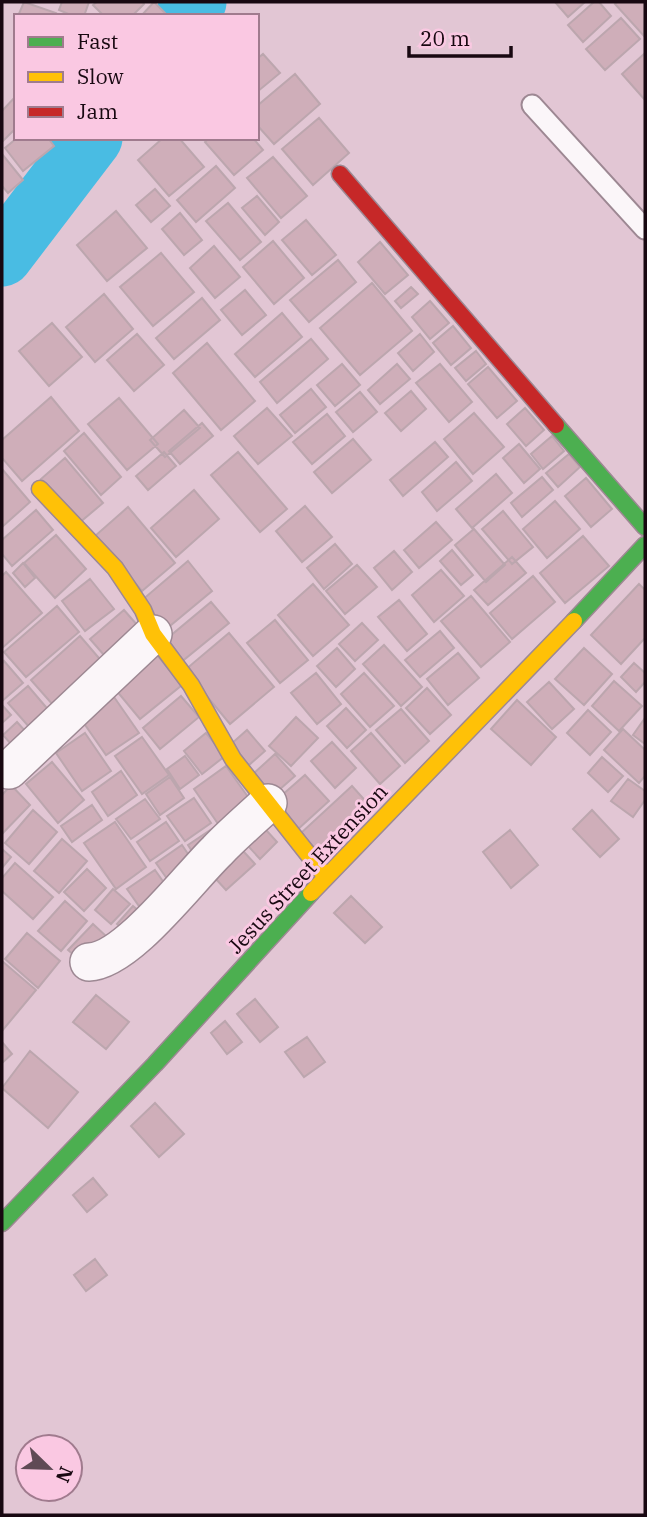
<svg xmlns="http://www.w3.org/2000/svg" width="647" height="1517" viewBox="0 0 647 1517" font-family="'IBM Plex Serif',serif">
  <rect width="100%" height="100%" fill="#e2c6d4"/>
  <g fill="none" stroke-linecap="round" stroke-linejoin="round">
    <path stroke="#49bce3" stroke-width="61" d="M186,16L196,2
      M2,256L92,138"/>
  </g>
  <path fill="#cfaeb9" stroke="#bca6ae" stroke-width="2" d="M24,2L56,13L55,16H18Z
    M62,2H89L84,16H73L59,10Z
    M97,2H143L144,4L132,16H104L93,5Z
    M154,2L168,16H141Z
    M555,2H585L568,17Z
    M594,2H599L611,16L583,42L568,25Z
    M617,2H645L644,36L615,4Z
    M621,18L640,39L605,70L586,49Z
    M645,53V100L622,74Z
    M263,54L280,73L257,92V59Z
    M295,74L320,104L274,144L257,125V106Z
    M16,96V128L3,141L2,111Z
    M319,118L349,153L313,185L282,149Z
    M17,138H48L54,146L23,171L5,148Z
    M163,138H179L204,167L169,196L138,160Z
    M209,138H253L263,150L234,175L205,142Z
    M2,154L23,180L8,193L2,186Z
    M273,157L307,196L281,218L247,178Z
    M216,166L235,188L196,222L177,200Z
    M155,189L170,206L151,222L136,205Z
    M257,196L279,222L265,235L242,208Z
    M228,203L261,242L240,260L206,221Z
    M116,211L147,248L107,281L77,245Z
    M180,213L202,240L184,255L162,229Z
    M306,220L336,255L312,275L282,240Z
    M273,241L304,278L274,304L243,267Z
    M380,242L408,275L385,294L358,262Z
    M214,246L240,277L215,298L190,268Z
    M161,253L194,292L153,326L120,287Z
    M338,260L356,282L309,322L290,300Z
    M372,283L412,331L360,375L320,328Z
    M411,287L418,294L401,308L395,301Z
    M245,290L266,315L242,335L221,310Z
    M104,294L133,329L95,362L66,327Z
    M202,298L220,320L174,359L156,338Z
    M430,301L449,323L430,339L412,317Z
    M282,313L302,337L255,377L235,354Z
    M52,323L82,357L49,386L19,351Z
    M453,326L471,348L451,365L433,343Z
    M137,334L164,365L134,391L107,360Z
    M420,334L434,352L413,371L398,353Z
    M311,339L328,359L277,403L260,382Z
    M207,343L255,401L221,430L173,373Z
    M476,351L486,364L466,381L455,368Z
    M342,364L360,385L335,406L317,385Z
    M397,364L410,379L380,404L368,390Z
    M440,364L472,402L449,422L416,383Z
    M488,367L517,401L497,418L468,384Z
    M311,389L326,407L295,433L280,415Z
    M411,391L426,409L401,431L385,413Z
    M360,392L377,412L353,432L336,412Z
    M51,397L79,431L22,481L2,458V440Z
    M119,398L158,444L127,470L88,424Z
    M267,408L292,436L258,464L234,436Z
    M525,408L544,430L526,446L507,424Z
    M184,410L200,428L165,457L150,440Z
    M474,413L504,447L473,474L444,439Z
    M327,414L345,436L312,464L293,442Z
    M202,423L213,436L180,464L169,451Z
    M84,433L121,477L101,495L64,451Z
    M552,436L564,451L543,469L531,454Z
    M353,439L371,460L332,493L314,472Z
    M435,442L448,457L403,496L390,480Z
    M519,444L540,469L524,483L503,458Z
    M164,452L176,466L148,490L136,476Z
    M238,452L287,509L260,532L211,475Z
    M569,454L580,467L558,487L546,473Z
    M65,458L103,503L79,523L41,479Z
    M456,462L472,481L437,511L422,492Z
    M2,469L30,502L2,527Z
    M496,474L512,493L472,528L456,509Z
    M542,477L553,490L522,517L511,503Z
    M586,478L612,509L591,527L565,496Z
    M194,490L219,519L176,557L151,528Z
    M555,501L580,529L547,558L523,529Z
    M305,506L332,537L302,562L276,531Z
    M128,507L175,563L142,591L95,536Z
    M36,510L53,530L12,566L2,554V540Z
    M503,511L533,547L512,564L482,529Z
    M436,522L452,540L419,568L404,550Z
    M474,529L505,565L486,582L455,545Z
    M56,535L86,569L55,598L24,563Z
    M583,536L609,566L565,603L540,573Z
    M335,544L352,564L324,589L307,568Z
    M452,550L473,575L461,585L440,561Z
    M394,551L412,572L392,590L374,568Z
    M512,557L526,573L488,605L474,590Z
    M188,561L212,591L165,630L141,601Z
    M23,563L35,578L25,587L13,573Z
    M357,565L377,587L345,614L326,591Z
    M441,570L464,596L434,622L412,595Z
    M6,572L42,613L2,648V576Z
    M533,576L555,602L512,639L490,613Z
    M90,579L114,609L85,631L62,601Z
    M313,584L349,625L313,656L278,615Z
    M639,584L645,590V638L621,664L591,635Z
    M471,596L510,642L481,667L441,621Z
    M399,600L427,634L407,651L378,617Z
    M211,602L229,623L180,663L163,642Z
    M57,606L79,632L26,677L4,652Z
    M124,610L145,634L111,663L90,639Z
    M275,620L308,660L280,683L247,643Z
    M362,623L378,640L355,661L339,644Z
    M440,631L454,648L420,677L405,660Z
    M229,633L274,687L230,724L185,670Z
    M80,636L110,671L61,714L31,680Z
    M384,645L422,687L401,706L363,664Z
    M337,648L355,669L336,687L317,666Z
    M584,648L612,674L584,705L555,679Z
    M152,649L182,685L140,719L111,684Z
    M458,653L479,678L448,705L427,679Z
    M4,661L23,683L2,701V664Z
    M634,663L645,673V682L636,692L621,677Z
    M316,673L341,704L317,724L291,693Z
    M364,673L394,706L370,727L341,694Z
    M614,681L642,706L619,731L592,706Z
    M549,682L574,709L552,729L527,702Z
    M28,686L57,720L38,737L8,703Z
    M427,688L451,715L430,734L406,708Z
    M181,696L199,717L160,749L143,728Z
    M114,697L139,733L106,755L81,719Z
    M517,700L556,737L531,765L491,729Z
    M2,705L11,715L2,723Z
    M346,708L366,730L347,748L327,726Z
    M401,709L429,741L405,763L376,730Z
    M588,710L611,732L590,755L567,733Z
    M296,717L318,738L291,766L269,746Z
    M645,718V744L633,735Z
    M17,722L34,741L20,754L3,735Z
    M623,729L645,750V776L639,783L604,750Z
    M247,730L265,751L249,765L230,745Z
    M85,733L111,771L82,791L56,753Z
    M206,733L225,756L202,774L184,751Z
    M371,733L400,766L380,784L351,751Z
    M142,737L169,775L142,794L115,756Z
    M332,742L356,768L335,788L311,761Z
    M275,754L295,776L271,797L252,775Z
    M185,756L199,775L180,789L167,769Z
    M602,757L623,776L608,792L588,773Z
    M52,762L84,800L58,823L26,784Z
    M226,766L253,804L221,828L194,789Z
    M121,771L137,795L108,816L92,792Z
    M305,775L329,801L297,830L273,803Z
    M170,777L184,798L160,815L146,794Z
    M628,779L645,791V800L633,817L611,801Z
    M11,785L30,805L2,834V795Z
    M352,786L370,806L319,853L301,833Z
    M194,798L211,823L185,841L167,816Z
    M145,799L160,819L131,839L116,819Z
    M92,805L102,820L72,842L61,826Z
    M33,810L57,832L29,864L5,843Z
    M592,810L619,839L600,857L573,829Z
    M257,820L277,842L260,859L239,836Z
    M115,822L146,867L116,889L84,843Z
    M166,822L179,841L150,861L137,842Z
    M215,827L224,840L197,859L188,845Z
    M510,830L538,865L511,888L483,852Z
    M62,839L87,861L59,893L34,871Z
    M233,840L255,864L226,890L204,866Z
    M182,845L196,866L170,883L156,863Z
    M2,849L11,857L2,868Z
    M15,863L53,897L33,919L2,891V878Z
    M87,869L106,888L84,911L64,892Z
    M155,870L167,887L139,906L127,889Z
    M113,889L130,904L111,924L95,910Z
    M351,896L382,927L365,943L334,913Z
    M65,901L87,921L61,951L38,931Z
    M133,906L147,918L131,937L117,924Z
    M93,924L106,936L83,963L68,950Z
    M27,933L60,961L38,988L5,959Z
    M2,961L36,990L2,1031Z
    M96,995L129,1022L106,1049L73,1022Z
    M255,999L278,1027L260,1042L237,1014Z
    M225,1021L242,1042L227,1054L211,1033Z
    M307,1037L325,1062L304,1077L285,1052Z
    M2,1042L12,1054L2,1063Z
    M30,1051L78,1092L48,1128L2,1088Z
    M155,1103L184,1134L159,1157L131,1126Z
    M93,1178L107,1195L87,1212L73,1195Z
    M95,1259L107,1275L86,1291L74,1275Z"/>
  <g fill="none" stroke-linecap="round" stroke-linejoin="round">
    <defs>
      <path id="lane" d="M532,105L645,229"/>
      <path id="street" d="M9,770L153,634
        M89,962C127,961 189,878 217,851C233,834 251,819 268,803"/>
      <path id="fast" d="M556,425L645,527
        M574,621L645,545
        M2,1223L155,1064L311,893"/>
      <path id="slow" d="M40,489L115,568L143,610L153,634L191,685L233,759L326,877
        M311,893L574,621"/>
      <path id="jam" d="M340,174L556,425"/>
    </defs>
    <use href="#lane" stroke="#9d8893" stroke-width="23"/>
    <use href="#street" stroke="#9d8893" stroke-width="40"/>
    <use href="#fast" stroke="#9d8893" stroke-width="19"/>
    <use href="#slow" stroke="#9d8893" stroke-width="19"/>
    <use href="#jam" stroke="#9d8893" stroke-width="19"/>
    <use href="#lane" stroke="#fbf6f9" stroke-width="19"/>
    <use href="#street" stroke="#fbf6f9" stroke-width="37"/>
    <use href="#fast" stroke="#4caf50" stroke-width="16"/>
    <use href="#slow" stroke="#ffc107" stroke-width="16"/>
    <use href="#jam" stroke="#c62828" stroke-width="16"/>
  </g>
  <g text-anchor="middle" stroke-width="6" stroke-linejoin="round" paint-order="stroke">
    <g font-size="21" fill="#180811" stroke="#fac8e2">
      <text transform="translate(308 869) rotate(-47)" y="7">Jesus Street Extension</text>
    </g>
  </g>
  <rect width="647" height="1517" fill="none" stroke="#180811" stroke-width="7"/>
  <rect x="14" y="14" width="245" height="126" fill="#fac8e2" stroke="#a07b8e" stroke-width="2"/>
  <rect x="28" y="37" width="35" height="10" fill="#4caf50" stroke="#a07b8e" stroke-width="2"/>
  <text x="77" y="49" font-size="21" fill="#180811">Fast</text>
  <rect x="28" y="72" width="35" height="10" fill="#ffc107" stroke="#a07b8e" stroke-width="2"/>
  <text x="77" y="84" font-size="21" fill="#180811">Slow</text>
  <rect x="28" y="107" width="35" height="10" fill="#c62828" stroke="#a07b8e" stroke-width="2"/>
  <text x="77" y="119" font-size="21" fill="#180811">Jam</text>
  <g transform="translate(49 1468) rotate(113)"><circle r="33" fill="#fac8e2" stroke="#a07b8e" stroke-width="2"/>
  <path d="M0-5L12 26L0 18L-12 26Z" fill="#5f4a55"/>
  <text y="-10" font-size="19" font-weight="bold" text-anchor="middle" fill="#180811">N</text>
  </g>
  <path d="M409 46v10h102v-10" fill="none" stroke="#180811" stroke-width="3.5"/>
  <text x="420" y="46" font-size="21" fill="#180811" stroke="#fac8e2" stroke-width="5" paint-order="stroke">20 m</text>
</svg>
